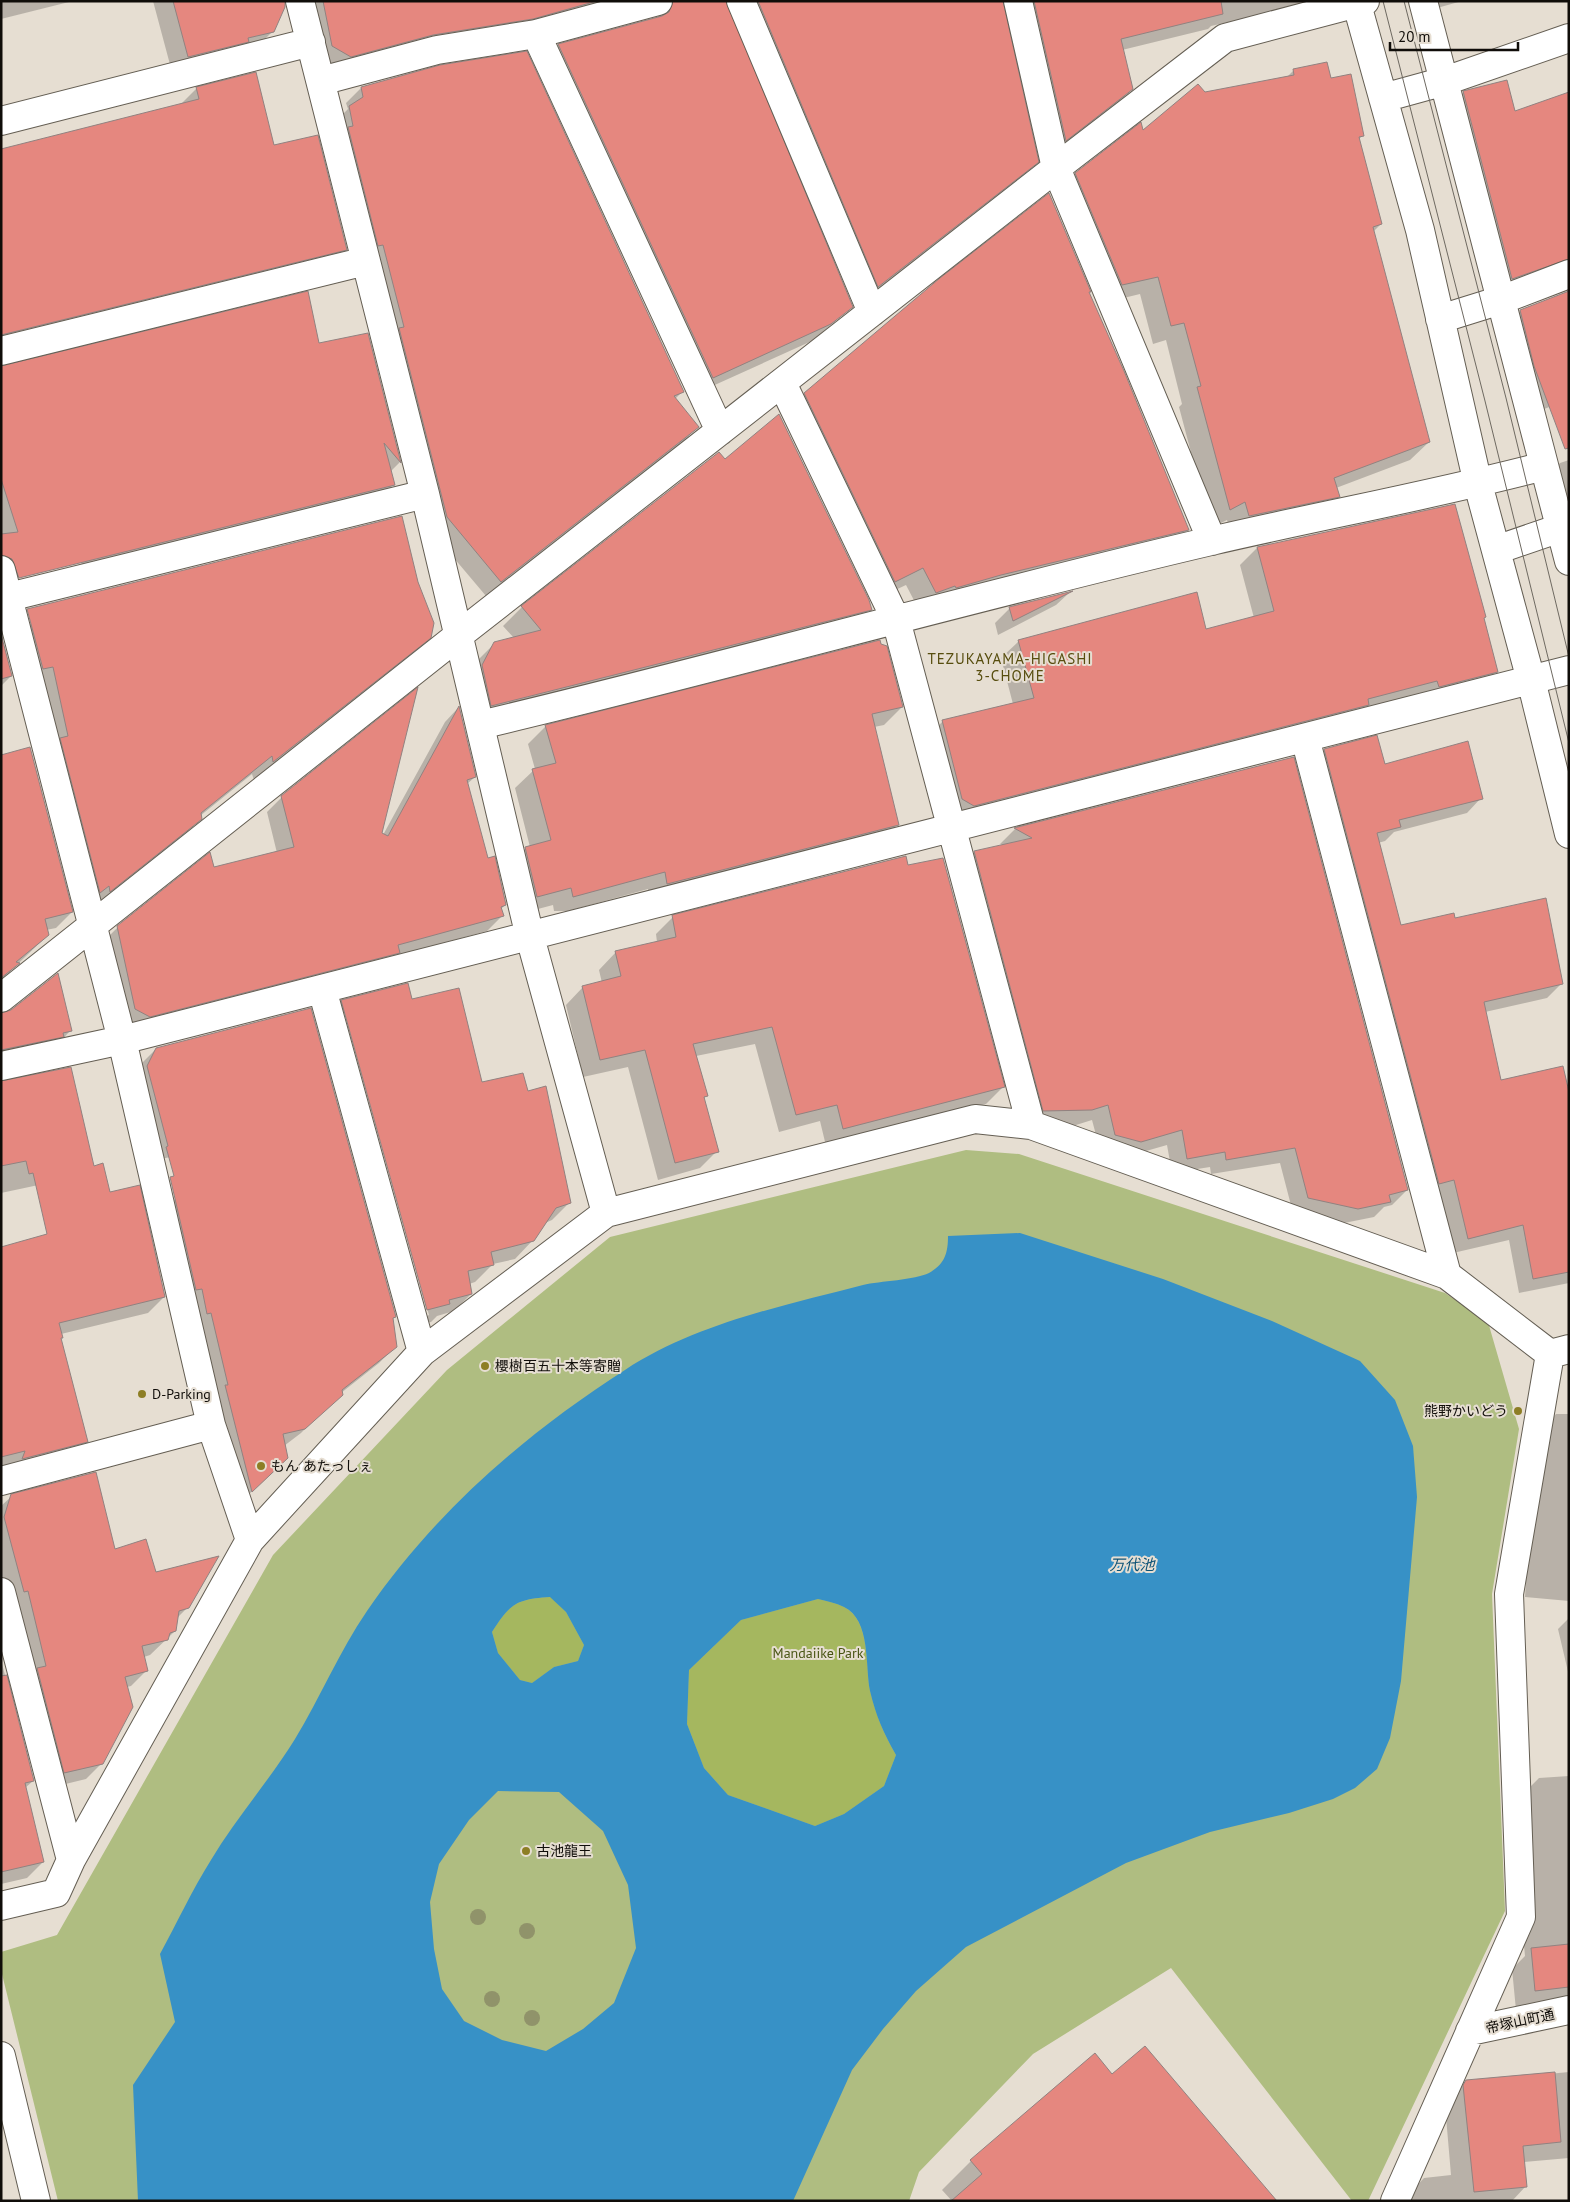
<svg xmlns="http://www.w3.org/2000/svg" width="1570" height="2202" viewBox="0 0 1570 2202" font-family="'PT Sans','Noto Sans JP',sans-serif">
  <rect width="100%" height="100%" fill="#e6ded2"/>
  <path fill="#afbd81" d="M966,1150L1019,1154L1445,1293L1488,1322L1519,1429L1492,1594L1505,1911L1368,2201H1352L1171,1968L1033,2054L919,2172L909,2201H58L1,1970V1952L57,1935L273,1555L447,1370L610,1237Z"/>
  <path fill="#a5b75f" d="M551,1597L566,1612L584,1645L578,1661L554,1667L532,1683L520,1680L498,1653L492,1632C510,1604 516,1599 551,1597Z
    M818,1599C826,1601 836,1603 844,1607C871,1621 865,1666 870,1691C876,1715 883,1733 896,1755L884,1786L844,1814L815,1826L728,1795L704,1768L687,1724L689,1670L741,1620Z"/>
  <path fill="#3791c6" fill-rule="evenodd" d="M1020,1233L1163,1279L1272,1321L1360,1361L1395,1400L1413,1446L1417,1497L1401,1681L1390,1738L1377,1769L1355,1788L1333,1799L1289,1813L1210,1832L1126,1863L966,1947L916,1991L883,2029L852,2070L793,2201H138L133,2085L175,2022L160,1954C177,1923 192,1890 211,1860C236,1818 269,1781 295,1739C320,1698 339,1652 367,1611C435,1512 524,1435 625,1370C695,1324 782,1306 863,1285C880,1281 915,1280 929,1273C945,1264 948,1253 948,1236ZM550,1597L566,1612L584,1645L578,1661L554,1667L532,1683L520,1680L498,1653L492,1632C510,1604 516,1599 550,1597ZM818,1599C826,1601 836,1603 844,1607C871,1620 865,1666 870,1691C876,1716 883,1732 896,1755L884,1786L844,1814L815,1826L728,1795L704,1768L687,1724L689,1670L741,1620ZM498,1791L559,1792L603,1831L628,1885L636,1948L614,2003L583,2029L546,2051L502,2040L464,2021L442,1989L434,1949L430,1902L439,1864L469,1820Z"/>
  <path fill="#0003" fill-rule="evenodd" d="M1,1H73L1,19Z
    M153,1H284L272,32L256,48L172,72Z
    M304,1H724L851,307L814,340L697,393L543,61L559,45L658,18V14L334,72L317,62Z
    M727,1H1306L1302,5L1211,26L1208,29L1122,50L1132,89L1116,105L1050,155L1006,1H1002L1037,161L1021,178L862,302L734,4Z
    M1428,1H1462L1430,10Z
    M1294,70L1330,80L1362,136L1359,139L1381,224L1373,232L1429,442L1410,460L1336,488L1339,496L1320,515L1231,534L1227,520L1211,528L1179,407L1182,404L1166,340L1153,344L1140,294L1103,303L1057,193L1076,174L1205,94L1286,78Z
    M1506,81L1514,113L1569,93V400L1530,414L1504,327L1520,311L1568,292V285L1496,294L1447,109L1463,93Z
    M361,88L683,391L675,399L697,427L683,442L486,596L432,532L334,123L348,109L346,103Z
    M196,89L273,147L346,249L330,265L1,346V150L180,105Z
    M1089,292L1088,293L1188,530L1170,547L919,610L906,585L878,598L788,411L805,394Z
    M367,335L400,462L390,472L393,485L377,501L70,577L86,558L1,581V367L318,344Z
    M1569,460V562L1544,479L1560,463Z
    M1257,548L1497,671L1479,689L956,823L926,739L943,721L1013,704L1001,658L1019,641L1205,631L1254,618L1240,565Z
    M1069,593L1056,605L998,635L995,623L1010,608Z
    M49,604L430,637L410,657L254,780L252,774L200,816L201,818L181,838L91,909L12,644Z
    M522,607L870,609L851,628L473,724L476,662L495,643L514,638L503,626Z
    M880,645L902,707L884,725L874,727L897,825L879,843L650,902L648,889L568,911H554L553,905L519,914L508,867L525,849L530,847L515,788L535,769L528,744L546,726Z
    M1,646L11,676L1,686Z
    M458,708L475,777L467,784L487,859L505,905L500,910L502,916L487,931L396,956L384,967L135,1031L103,942L118,927L213,869L277,853L267,812L282,797L383,835L445,722Z
    M1325,750L1384,765L1481,798L1467,813L1394,832L1385,841L1378,843L1400,926L1454,920L1562,983L1547,998L1485,1012L1500,1081L1569,1098V1283L1519,1293L1509,1240L1453,1253L1310,765Z
    M1,756L72,912L56,928L46,930L48,935L1,980Z
    M1293,758L1407,1190L1392,1205L1384,1207L1374,1217L1344,1223L1293,1213L1280,1163L1211,1174L1210,1167L1172,1173L1167,1145L1125,1157L1100,1150L1092,1120L1076,1125H1028L959,868L975,852L1004,845L1000,844L1015,829Z
    M907,866L1003,1087L986,1104L826,1146L820,1121L779,1132L755,1044L696,1056L706,1096L703,1099L717,1151L700,1168L658,1180L628,1067L583,1077L566,1005L583,987L602,983L599,970L616,952L657,942L656,934L673,917Z
    M342,1001H411L481,1083L570,1202L552,1220L545,1223L533,1240L515,1259L493,1264L475,1282L469,1284L471,1294L454,1311L437,1316L431,1322L409,1327L324,1019ZM343,1012H346L429,1315L427,1316Z
    M1,1014L70,1031L55,1047L1,1062Z
    M156,1049L395,1316L392,1319L396,1346L379,1363L341,1393L301,1433L284,1446L270,1475L235,1507L158,1216L175,1199L190,1153L151,1161L139,1066Z
    M1,1082L76,1177L1,1193Z
    M1,1248L164,1297L148,1313L61,1334L60,1339L87,1441L71,1457L1,1468Z
    M1556,1414H1569V1601L1525,1597L1530,1518L1543,1428Z
    M12,1496L155,1574L188,1607L177,1618L175,1631L150,1655L144,1657L147,1670L131,1686L127,1687L102,1763L86,1779L49,1788L1,1607V1506Z
    M1569,1618V1676L1558,1629Z
    M1,1660L33,1781L25,1788L43,1862L27,1878L1,1884Z
    M1569,1776V2004L1516,2010L1512,1969L1525,1956L1518,1884L1520,1797L1539,1778Z
    M1569,2072V2158L1523,2162L1526,2186L1512,2201H1405V2198L1424,2178L1451,2175L1445,2105L1466,2082Z
    M1112,2075L952,2201L942,2190L971,2161Z"/>
  <path fill="#e5877f" stroke="#918280" d="M173,1H285V7L274,32L248,38L249,42L188,57Z
    M323,1H597L533,19L433,35L351,57L332,46Z
    M673,1H726L853,307L831,324L713,378L558,44L662,16L669,12Z
    M758,1H1003L1039,162L878,287Z
    M1034,1H1221L1223,14L1121,39L1133,89L1066,141Z
    M527,51L684,392L674,396L699,427L501,582L447,517L399,328L404,327L383,245L378,246L348,127L353,126L349,106L363,97L361,87L440,65Z
    M1327,62L1331,78L1351,74L1364,136L1359,137L1382,224L1373,227L1430,442L1334,478L1340,497L1249,516L1245,502L1230,510L1197,387L1201,386L1184,323L1171,326L1158,277L1122,285L1075,173L1141,122L1143,130L1198,84L1205,92L1294,75L1293,69Z
    M256,72L274,145L318,135L347,250L1,335V149L199,99L196,87Z
    M1507,80L1515,111L1569,92V259L1512,279L1463,91Z
    M1049,193L1091,292H1089L1124,371L1189,530L1001,575L956,588L955,586L936,593L923,568L895,582L804,393L940,278Z
    M308,291L319,343L368,333L401,463L384,443L395,485L19,578L12,559L1,555V534L18,532L1,479V366Z
    M1569,291V448L1565,449L1534,366L1520,310Z
    M779,414L869,600L872,610L491,706L482,665L494,642L541,630L521,606L719,452L725,459Z
    M1455,504L1486,617L1484,618L1498,672L1439,687L1437,681L1368,699L1369,705L974,806L962,799L942,720L1034,698L1018,640L1197,592L1206,629L1274,611L1257,547Z
    M402,516L418,582L434,623L431,638L273,762L272,756L201,813L202,819L110,892L109,886L100,893L60,738L68,736L53,667L43,669L27,609Z
    M1073,591L1013,621L1009,607Z
    M1,634L12,676L1,679Z
    M880,640L881,644L887,646L903,707L872,714L899,825L667,884L665,872L573,897L571,888L537,897L525,847L551,840L532,769L556,763L545,725Z
    M418,687L382,833L388,836L459,706L476,777L467,780L488,858L495,856L506,905L501,907L504,916L398,945L400,953L150,1017L135,1009L117,926L210,852L214,867L294,847L281,796Z
    M1377,735L1385,764L1468,741L1483,799L1399,820L1401,827L1377,833L1401,925L1454,913L1455,918L1546,898L1563,984L1484,1002L1501,1080L1563,1066L1569,1092V1272L1533,1279L1523,1225L1468,1239L1454,1180L1439,1184L1324,749Z
    M30,747L73,912L45,919L49,935L16,962L20,963L1,978V755Z
    M1294,757L1408,1190L1389,1195L1391,1202L1358,1209L1308,1198L1295,1148L1226,1160L1225,1152L1187,1159L1182,1130L1141,1142L1115,1135L1108,1105L1092,1110L1043,1111L974,851L1032,838L1014,828Z
    M906,856L908,865L943,858L1005,1087L843,1129L837,1105L796,1115L772,1027L693,1044L708,1096L704,1097L719,1152L675,1163L645,1050L600,1060L582,986L621,976L615,951L676,937L672,915Z
    M58,973L72,1031L63,1033L64,1037L1,1050V1013L11,1010Z
    M408,983L412,999L459,988L482,1082L523,1073L528,1091L546,1086L571,1203L556,1208L534,1241L491,1252L494,1265L468,1271L472,1294L449,1300L450,1304L427,1310L341,1000Z
    M311,1008L396,1317L393,1318L397,1347L342,1390L343,1395L305,1429L283,1434L288,1458L252,1492L225,1385H228L211,1313L207,1314L202,1289L196,1290L170,1177L174,1176L166,1147L168,1146L147,1066L156,1048Z
    M71,1067L94,1166L103,1163L110,1192L140,1185L165,1297L59,1323L63,1338H61L88,1442L22,1459L25,1451L1,1457V1247L47,1234L33,1173L29,1174L26,1161L1,1166V1081Z
    M96,1472L115,1549L146,1539L156,1572L219,1556L189,1608L179,1611L176,1631L170,1633L168,1640L142,1646L148,1671L125,1677L133,1707L103,1764L64,1773L37,1668L46,1666L28,1591L24,1592L4,1517L11,1494Z
    M7,1675L34,1781L25,1783L44,1862L1,1872V1676Z
    M1569,1944V1987L1535,1991L1531,1948Z
    M1145,2046L1277,2201H951L982,2174L970,2160L1095,2053L1112,2074Z
    M1555,2072L1561,2142L1523,2146L1527,2187L1474,2192L1463,2085L1466,2080Z"/>
  <g fill="none" stroke-linecap="round" stroke-linejoin="round">
    <defs>
      <path id="minor" d="M300,1L425,494L530,937L606,1213
        M741,1L872,312
        M1018,1L1056,168L1212,541
        M1356,1L1420,230L1478,484L1531,680L1569,834
        M1423,1L1569,561
        M536,34L720,431
        M321,81L437,50L536,34L658,1
        M1383,98L1445,81L1569,38
        M1,121L311,42
        M1440,319L1501,300L1569,274
        M1,351L366,261
        M782,383L896,620L1031,1125
        M1496,550L1569,525
        M1,570L122,1040L211,1425L250,1540
        M1,599L425,494
        M480,725C725,667 967,598 1211,541C1322,515 1434,495 1544,466
        M1305,738L1447,1275
        M322,989L422,1352
        M1,998L459,635L1056,168L1225,38L1365,1
        M1,1066L122,1040L1569,670
        M1,1481L211,1425
        M1,1592L71,1860
        M1,1906L56,1893L71,1860L250,1540L422,1352L606,1213L975,1119L1031,1125L1447,1275L1550,1354L1569,1349
        M1470,2031L1569,2010
        M1,2056L36,2201
        M1395,2201L1521,1917L1509,1594L1550,1354"/>
    </defs>
    <use href="#minor" stroke="#645e53" stroke-width="30"/>
    <use href="#minor" stroke="#fff" stroke-width="28"/>
    <path stroke="#6e6961" stroke-width="1" d="M1383,1L1485,401L1569,743
      M1404,1L1506,398L1569,657"/>
  </g>
  <g fill="#90936a">
    <circle cx="478" cy="1917" r="8"/>
    <circle cx="527" cy="1931" r="8"/>
    <circle cx="492" cy="1999" r="8"/>
    <circle cx="532" cy="2018" r="8"/>
  </g>
  <g fill="#8d7e25" stroke="#e6ded2" stroke-width="2">
    <circle cx="485" cy="1366" r="5"/>
    <circle cx="142" cy="1394" r="5"/>
    <circle cx="1518" cy="1411" r="5"/>
    <circle cx="261" cy="1466" r="5"/>
    <circle cx="526" cy="1851" r="5"/>
  </g>
  <g text-anchor="middle" stroke-width="4" stroke-linejoin="round" paint-order="stroke">
    <g font-size="14" fill="#100d09" stroke="#e6ded2" text-anchor="start">
      <text x="495" y="1371">櫻樹百五十本等寄贈</text>
      <text x="152" y="1399">D-Parking</text>
      <text x="1508" y="1416" text-anchor="end">熊野かいどう</text>
      <text x="271" y="1471">もん あたっしぇ</text>
      <text x="536" y="1856">古池龍王</text>
    </g>
    <g font-size="14" fill="#495514" stroke="#e6ded2">
      <text x="818" y="1658">Mandaiike Park</text>
    </g>
    <g font-size="14" fill="#100d09" stroke="#e6ded2">
      <text transform="translate(1520 2021) rotate(-12)" y="5">帝塚山町通</text>
    </g>
    <g font-size="15" letter-spacing="1" fill="#574d0e" stroke="#e6ded2">
      <text x="1010" y="664">TEZUKAYAMA-HIGASHI<tspan x="1010" dy="17">3-CHOME</tspan></text>
    </g>
    <g font-size="15" font-style="italic" fill="#0c5276" stroke="#e6ded2">
      <text x="1132" y="1570">万代池</text>
    </g>
  </g>
  <rect width="1570" height="2202" fill="none" stroke="#100d09" stroke-width="5"/>
  <path d="M1390 42v8h128v-8" fill="none" stroke="#100d09" stroke-width="2.5"/>
  <text x="1398" y="42" font-size="15" fill="#100d09" stroke="#e6ded2" stroke-width="4" paint-order="stroke">20 m</text>
</svg>
